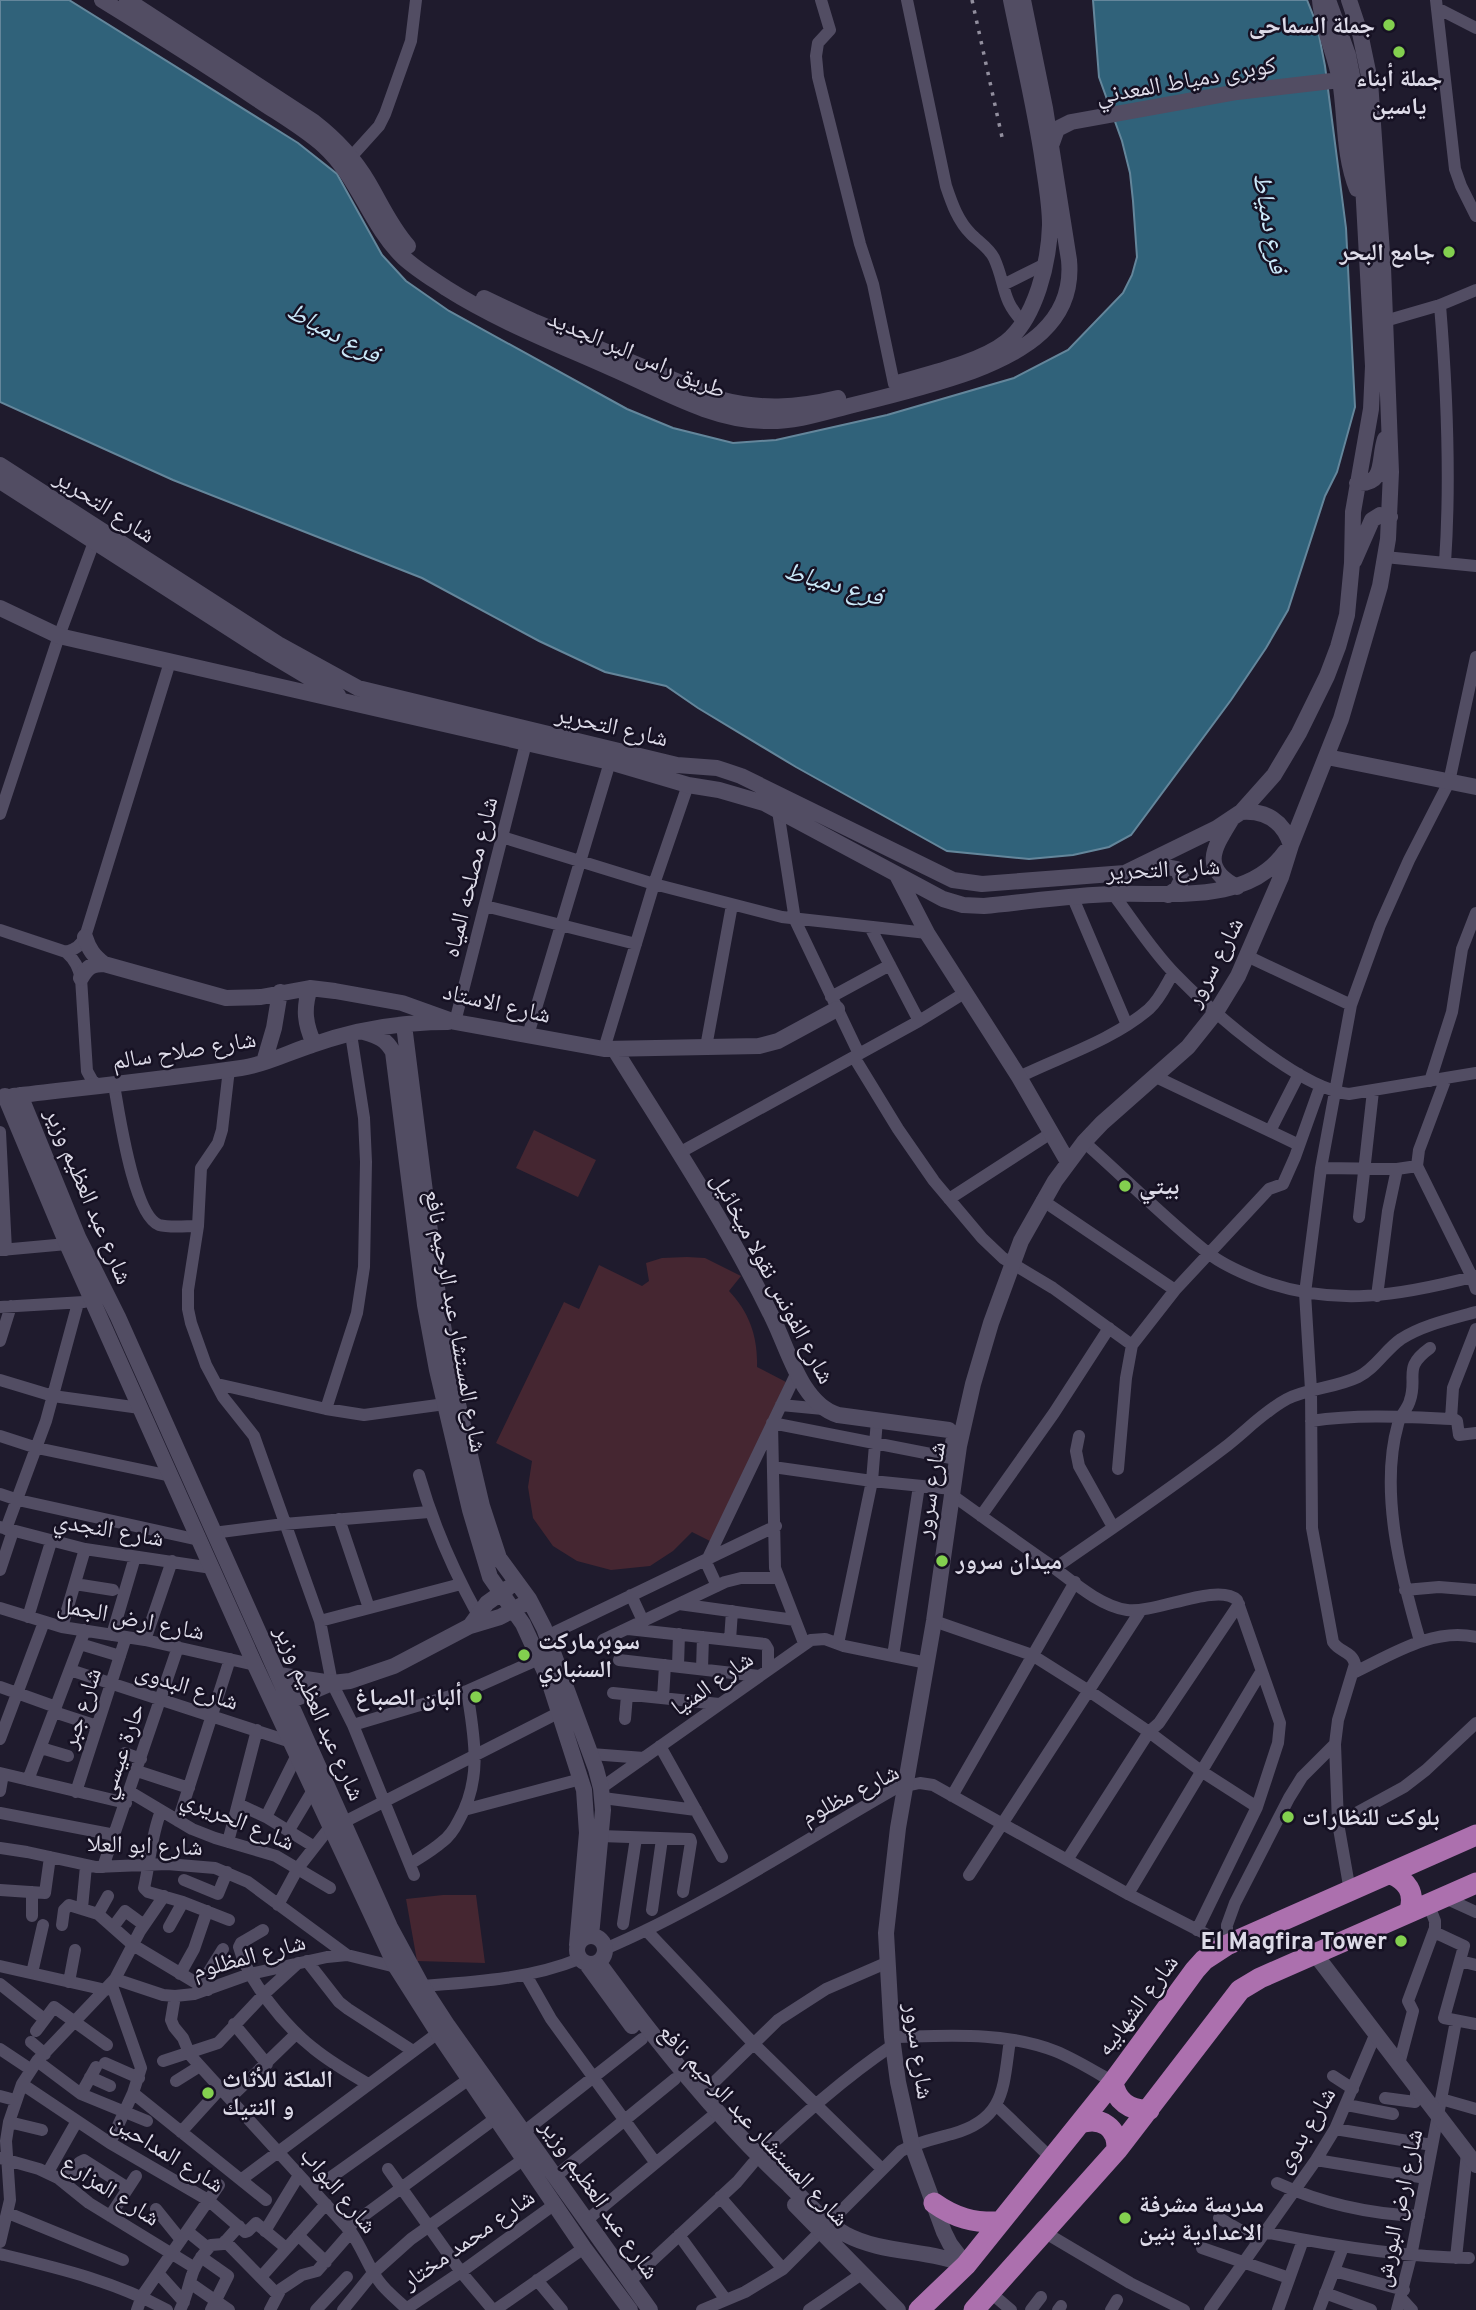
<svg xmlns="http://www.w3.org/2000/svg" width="1476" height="2310" viewBox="0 0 1476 2310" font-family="Overpass,'Noto Naskh Arabic',sans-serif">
  <rect width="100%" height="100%" fill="#1f1b2d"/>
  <path fill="#452631" d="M534,1130L596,1160L578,1197L516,1168Z
    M687,1257L705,1258L741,1276L729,1291C750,1313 758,1338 757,1367L786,1382L712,1542L692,1532L673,1551L650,1566L611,1570L577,1561L553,1546L533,1518L528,1487L532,1461L496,1443L564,1302L579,1309L599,1265L642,1286L649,1281L646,1263L662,1258Z
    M443,1895H476L485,1963L417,1961L406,1899Z"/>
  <path fill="#30627a" stroke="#64869b" stroke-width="2" d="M0,0H69L298,143L337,174L382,255L406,281L449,311L627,409L673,428L733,443L776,440L887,415L1014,378L1068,350L1123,293L1132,275L1137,257L1133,201L1130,173L1122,141L1099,77L1093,0H1307L1317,25L1325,66L1346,228L1355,407L1337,472L1325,496L1288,610L1266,648L1231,700L1131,835L1109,847L1073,855L1029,859L947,851L796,767L698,708L666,686L605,672L539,641L422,578L173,480L0,402Z"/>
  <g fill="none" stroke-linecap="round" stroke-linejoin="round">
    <path stroke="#524d63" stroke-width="12" d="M821,0L830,30L818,43L816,56L818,77L860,244L873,284L894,384
      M907,0L946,186C952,204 958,221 971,234C979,242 989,248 994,258C1006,284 1001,300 1023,322
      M1436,0L1455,169L1461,186L1476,216
      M1437,8L1476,28
      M351,157L379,126L385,114L411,41L416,0
      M1003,285L1045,264
      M1440,305C1447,391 1451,477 1445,563
      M1385,321L1440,305L1476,290
      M1385,557L1476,566
      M778,811L795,920L859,1054
      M0,814L59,636L94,542
      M502,837L654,884L782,917L927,933
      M1113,894C1133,920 1152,951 1175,974C1211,1011 1299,1089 1349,1094L1476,1073
      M1073,898L1127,1025
      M485,906L636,944
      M870,927L919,1021
      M0,930L66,952C75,960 78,967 81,978L87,1071L92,1080L100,1087
      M66,952C76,949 80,946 85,937L170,662
      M1247,956L1351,1005
      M831,997L890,965
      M455,1022L526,743
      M528,1035L610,762
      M706,1047L732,905
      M604,1049L654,884L688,785
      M854,1057L898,1129L934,1181L982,1238L1003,1258L1053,1288L1132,1345
      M229,1069L222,1130L218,1143L201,1168L198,1226L188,1290V1309L191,1323L206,1365L223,1397L254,1436L320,1621L332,1683L353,1725L414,1875
      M1019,1077C1062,1056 1113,1040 1149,1009C1160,999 1166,985 1173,973
      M1156,1077L1299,1145
      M1446,1078L1419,1150L1417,1166L1472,1277L1476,1289
      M1430,1081L1452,1012L1462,949L1476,913
      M114,1085C119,1112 133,1215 159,1225C170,1228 186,1226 198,1226
      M1270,1131L1299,1074
      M0,1132L6,1250
      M1084,1142C1125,1178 1165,1219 1208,1253C1223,1265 1242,1273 1260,1280C1335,1308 1402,1295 1476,1276
      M679,1153L919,1021L966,992
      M1321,1168L1397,1169L1417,1166
      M949,1199L1051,1133
      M1042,1200L1175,1290
      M1359,1217L1373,1091
      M1,1250L67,1244
      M1377,1296L1388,1211L1397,1169
      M0,1307L84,1302
      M0,1341L11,1306
      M0,1380L53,1396L140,1408
      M217,1384L326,1409L364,1415L445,1404
      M781,1405L823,1409
      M326,1409L357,1313L364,1267L366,1162L364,1118L351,1034
      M1451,1419L1453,1388L1476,1329
      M1311,1421C1359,1414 1406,1417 1454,1419L1457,1421L1459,1435L1476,1433
      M0,1436L37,1448L171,1476
      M1079,1436L1076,1451L1079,1466L1113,1527
      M773,1467L872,1481L952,1489
      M1118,1469L1126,1378L1132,1345L1175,1290L1269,1189L1283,1184L1295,1157L1320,1087
      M419,1475C433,1524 453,1570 478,1615
      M0,1494L18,1500L199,1540
      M952,1495C984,1518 1016,1541 1049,1564C1071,1580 1099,1606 1127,1610C1154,1614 1218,1582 1237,1600L1280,1723L1278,1743L1257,1807L1197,1930
      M981,1516L1054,1413L1109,1328
      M339,1519L369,1608
      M0,1527L85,1549L212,1568
      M6,1529L46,1421L78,1303
      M213,1533L284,1524L429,1512
      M708,1558L797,1372
      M705,1560L717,1586
      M1055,1568C1111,1529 1169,1490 1224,1448C1245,1432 1263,1412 1287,1399C1309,1388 1335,1388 1358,1377C1375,1369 1385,1350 1401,1339C1423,1325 1451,1319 1476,1312
      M0,1570L13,1531
      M75,1584L113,1590
      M1405,1590L1439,1587L1476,1590
      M631,1595L643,1621
      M679,1604L795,1620
      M0,1608L62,1627L145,1640L255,1665
      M28,1617L51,1542
      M320,1621L461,1584
      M934,1621L1032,1655L1089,1691L1149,1732L1201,1771L1257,1807
      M62,1627L85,1549
      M628,1629L765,1644L768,1649V1669
      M112,1635L135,1557
      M547,1636L776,1526
      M145,1640L172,1561
      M603,1640L725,1582L741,1578H778
      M730,1640L732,1611
      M1420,1641C1401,1576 1379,1491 1398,1424C1400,1415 1408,1409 1410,1400C1418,1376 1402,1368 1430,1348
      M804,1643L775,1568L772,1423L951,1458
      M80,1644L120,1656
      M838,1644L872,1481L877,1420
      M893,1656L919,1486
      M619,1660L759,1676
      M678,1666L679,1634
      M702,1669L703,1637
      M70,1670L291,1742
      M1353,1673C1391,1655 1433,1627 1476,1637
      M0,1687L56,1707
      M613,1693L719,1704
      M663,1698L665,1665
      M54,1712L97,1726
      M625,1719L627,1695
      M353,1725L467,1691L539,1659
      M0,1739L44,1622
      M660,1746L722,1857
      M41,1748L68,1756
      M125,1753L141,1759
      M591,1754L644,1758
      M137,1771L189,1788
      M0,1773L126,1803
      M28,1780L85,1630
      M601,1788L811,1640L825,1639L844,1646L927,1663
      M0,1791L3,1774
      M76,1792L126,1637
      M130,1792L192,1829L215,1838L276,1856L330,1888
      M952,1796L1075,1582
      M603,1798L696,1810
      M238,1804L266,1817L313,1846
      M464,1810L581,1779
      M161,1811C151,1836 150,1862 144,1888L148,1892L183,1902L229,1920
      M0,1813L115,1835
      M266,1817L297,1755
      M178,1821L230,1659
      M344,1822L560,1712
      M1338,1823L1404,1787L1426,1770L1476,1723
      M289,1830L313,1790
      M600,1836L690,1839L691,1842L683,1892
      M228,1842L257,1730
      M0,1848L27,1852L96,1867L167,1864L215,1868L248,1882L347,1955
      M1067,1860L1149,1732L1159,1723L1239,1604
      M410,1864C421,1857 433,1850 442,1842C449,1837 455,1828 459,1820C483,1778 474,1736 467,1691
      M103,1867L178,1647
      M969,1875L1141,1610
      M184,1880L218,1894L227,1872
      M0,1890L45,1893L50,1857
      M1350,1891L1338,1823L1335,1744L1338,1720L1355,1664C1352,1651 1339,1652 1333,1642L1312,1528L1311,1390L1305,1293L1321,1168L1351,1005L1380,925L1409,860L1449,782L1476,657
      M1128,1894L1261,1672
      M1443,1897L1476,1912
      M278,1905L298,1868L330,1827
      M82,1908L86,1866
      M652,1910L662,1839
      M98,1914L108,1896
      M32,1916V1892
      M623,1924L636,1838
      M62,1925L64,1910L69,1905L98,1914L133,1945L208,1990
      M113,1927L125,1911L144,1925
      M169,1927L183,1902
      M263,1930L241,1943L239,1947C248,1981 285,2026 313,2048C330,2062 349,2073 368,2084
      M646,1930L754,2044L882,2169
      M1434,1932L1464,1946L1444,2018L1476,2024
      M605,1949C706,1906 801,1842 896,1788L920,1783L933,1785L1128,1894L1227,1945V1925L1235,1903L1289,1798L1302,1777L1335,1744
      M307,1961L339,2002L348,2009L413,2051
      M1460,1961L1476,1965
      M0,1966L106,1990
      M32,1973L43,1925
      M180,1974L194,1949L207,1911
      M526,1975L551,2019L655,2162
      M115,1979L163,1995L175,1996L194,1994L250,1974L327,1957L347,1955L396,1967
      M69,1982L75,1950
      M0,1984L44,2019
      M200,1986L223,1949
      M422,1986C475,1982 530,1979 579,1959
      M175,1996L171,2020L174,2027L183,2038L190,2055L351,2232C360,2245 365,2258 373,2272C381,2287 395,2298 408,2310
      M234,2024L267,2064
      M36,2031L54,2007L107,2045
      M892,2037C945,2036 1004,2031 1055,2051C1075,2059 1094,2071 1113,2082
      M31,2042L45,2054
      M0,2049L30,2069
      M37,2061L81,2094L147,2121
      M163,2061L218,2043L264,1994L298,1963
      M105,2063L139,2078
      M1399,2064L1413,2011L1408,2001L1435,1928V1921L1428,1903
      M1333,2076L1353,2089
      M90,2077L110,2086
      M176,2081L200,2066
      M22,2084L110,2143L208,2200L245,2232L248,2231L256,2223L286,2248
      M133,2093L266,2200
      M81,2094L96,2067
      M702,2094L778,2020L826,1989L886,1963
      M0,2096L15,2100
      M230,2098L296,2034
      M1385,2098L1415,2102L1417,2087
      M1441,2099L1476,2109
      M996,2105L1051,2158
      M1347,2105L1393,2114
      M9,2122L42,2130
      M1335,2129L1432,2145
      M525,2131L642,2039
      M181,2132L221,2088
      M110,2143L133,2093L141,2068L111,1983
      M759,2156C802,2116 844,2078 893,2045
      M0,2158L39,2169L58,2178L89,2203L195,2268
      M1316,2160L1426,2178
      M388,2169L461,2272L493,2310
      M48,2172L77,2121
      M556,2176L675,2079
      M242,2179L438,2033
      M63,2182L80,2162L84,2160L128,2188
      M1277,2183C1323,2204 1368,2214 1419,2216
      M313,2190L469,2079
      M720,2197L783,2269
      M156,2209L181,2240
      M8,2213L123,2260
      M110,2216L136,2176
      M1219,2218L1259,2241
      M587,2220L710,2118
      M347,2228L496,2118
      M187,2231L208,2248
      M265,2231L299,2175
      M1044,2232L1130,2283L1184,2310
      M1264,2232C1332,2246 1400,2257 1469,2258
      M298,2235L326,2262
      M679,2235L726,2300
      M225,2241L277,2294
      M0,2242L10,2200L6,2141L9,2122L22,2084L37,2061L115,1979L140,1931L164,1896
      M1202,2248L1289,2278
      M0,2254C58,2268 114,2281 167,2310
      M201,2257L228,2276L211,2310
      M1456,2258L1467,2153
      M1334,2271L1404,2290
      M158,2273L184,2302
      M261,2277L326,2204
      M537,2280L562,2310
      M630,2281L737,2182L753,2163
      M190,2283L229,2310
      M991,2293L1011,2310
      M1325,2293L1371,2310
      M1401,2298L1412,2310
      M406,2309L461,2272L555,2204
      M137,2310L142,2296L219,2185
      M180,2310C186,2299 188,2287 192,2275C195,2264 203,2254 211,2245L223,2244L239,2226
      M270,2310L281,2289L302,2275L317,2271L351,2232
      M316,2310L347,2277
      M343,2310L373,2273L411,2239L524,2159
      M495,2310L584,2248
      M702,2310L745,2292L783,2269L901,2151C917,2142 934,2139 952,2134C1006,2119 1003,2087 1010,2040
      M809,2310L863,2273
      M1031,2310L1041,2297
      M1058,2310L1061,2306
      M1111,2310L1117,2300
      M1210,2310L1316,2160L1335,2129L1376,2033
      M1278,2310L1303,2240
      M1319,2310L1343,2247
      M1397,2310L1411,2256L1456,2021"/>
    <path stroke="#524d63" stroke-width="16" d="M102,0C154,32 206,65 257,99C279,114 304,128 324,146C359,178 370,225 403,257C416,269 431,278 446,288C498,321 555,343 611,368C660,389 712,421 766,421C796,422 825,412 853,405C894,395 934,385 973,371C1023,352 1075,323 1069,260L1045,108L1023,0
      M127,0L314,122C336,139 354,158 368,182C381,204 391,227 408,246
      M1320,0C1322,28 1335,53 1340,80C1346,117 1343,154 1357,189
      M1052,143L1057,129L1071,122L1237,92L1340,80
      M484,298L535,322L719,399C760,410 797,408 838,398
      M897,383C928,374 981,362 1006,342C1036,318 1049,262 1050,225C1050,204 1046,183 1043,162C1035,107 1022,54 1011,0
      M0,465L278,644L358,688L677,765L717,768L741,776L953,880L982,884L1125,873L1217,828L1241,812L1274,775L1299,733L1327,676L1338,647L1347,615L1352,563L1353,512L1371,409L1373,366L1359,111L1348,55L1328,0
      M0,481L271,655L338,695
      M1357,483C1386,485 1378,460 1385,439
      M1354,561L1372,520L1380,515L1390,517
      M0,608L59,636L610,762L688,785L719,790L764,803L943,899L963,905L984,906C1027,902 1071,895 1114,894C1171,892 1247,905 1285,852
      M1327,757L1476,787
      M1241,812C1266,810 1283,821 1291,845
      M1231,820C1214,848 1200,868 1237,887
      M1139,868L1150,872L1166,867L1177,869L1182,879L1177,889L1168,895
      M897,875L927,933L1019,1077L1068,1162
      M85,937C89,950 94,956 104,964
      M81,978C87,967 92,964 104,964L226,998L261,997L310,988L335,991L402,1003L455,1022L604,1049L759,1046L778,1041L837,1009
      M310,988C303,1009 305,1024 314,1044
      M404,1025L439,1303L454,1387L482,1506L499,1558L529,1599L544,1628L596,1769L601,1788L603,1810L591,1936
      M364,1032C378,1036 386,1039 393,1052L425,1305L437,1370L470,1510L490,1577L523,1624L549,1681L584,1790L587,1833L577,1945
      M615,1050C670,1139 729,1227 774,1321C789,1352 802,1404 838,1415L949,1430L954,1436L952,1451
      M264,1062L274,1028L280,992
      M20,1095L78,1237L118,1317L390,1927L422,1986L448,2026L650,2310
      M5,1096L67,1244L255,1665L396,1967L438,2033L584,2248L630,2310
      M13,1096C89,1087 165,1079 241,1068C265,1065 289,1052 312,1045C354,1030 403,1022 448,1022
      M470,1626L487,1603L508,1588
      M279,1675L332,1683L350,1681L394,1666L470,1626L500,1617L522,1605
      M290,1701L332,1683
      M577 1950a14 14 0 1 1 28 0a14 14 0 1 1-28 0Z
      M1315,1954L1476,2165
      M598,1962C656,2041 717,2118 789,2185C806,2202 824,2222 845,2234C882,2254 925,2249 964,2264
      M586,1963L632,2026
      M795,2205L898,2310
      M966,2265L950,2244L944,2232L912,2145L898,2082L892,2037L886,1933L898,1828L934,1621L959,1446L973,1384L991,1323L1021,1241L1055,1181L1084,1142L1102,1123L1188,1047L1216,1012L1238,976L1281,877L1291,845L1341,719L1380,586L1388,539L1391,472L1383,267L1370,81L1360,33L1349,0"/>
    <path stroke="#ac70ae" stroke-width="21" d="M1391,1874C1407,1881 1415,1892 1410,1910
      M1113,2082C1116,2101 1130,2111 1149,2110
      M1080,2123C1102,2116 1118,2128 1117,2150
      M934,2203C955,2218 974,2223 999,2222
      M919,2310L966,2265L1113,2082L1195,1970L1204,1960L1227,1945L1476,1835
      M974,2310L1117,2150L1240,1990L1260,1978L1476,1883"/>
    <path stroke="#928f9e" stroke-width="3.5" stroke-dasharray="3.5 7" stroke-linecap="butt" d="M972,0L1002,137"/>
  </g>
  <g fill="#83d04f" stroke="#161123" stroke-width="2.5">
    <circle cx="1389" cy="25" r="7"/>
    <circle cx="1399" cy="52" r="7"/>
    <circle cx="1449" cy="252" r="7"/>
    <circle cx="1125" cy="1186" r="7"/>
    <circle cx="942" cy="1561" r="7"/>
    <circle cx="524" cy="1655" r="7"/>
    <circle cx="476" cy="1697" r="7"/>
    <circle cx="1288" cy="1817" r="7"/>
    <circle cx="1401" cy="1941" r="7"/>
    <circle cx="208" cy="2093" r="7"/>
    <circle cx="1125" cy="2218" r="7"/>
  </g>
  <g text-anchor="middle" stroke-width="5" stroke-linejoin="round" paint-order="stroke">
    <g font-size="24" font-weight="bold" fill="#dddbe8" stroke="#161123" text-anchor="start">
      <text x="1375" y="33" text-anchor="end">جملة السماحى</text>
      <text x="1399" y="86" text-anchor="middle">جملة أبناء<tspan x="1399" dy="28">ياسين</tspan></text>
      <text x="1435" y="260" text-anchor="end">جامع البحر</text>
      <text x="1139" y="1194">بيتي</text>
      <text x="956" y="1569">ميدان سرور</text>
      <text x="538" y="1649">سوبرماركت<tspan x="538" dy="28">السنباري</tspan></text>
      <text x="462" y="1705" text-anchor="end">ألبان الصباغ</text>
      <text x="1302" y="1825">بلوكت للنظارات</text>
      <text x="1387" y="1949" text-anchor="end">El Magfira Tower</text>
      <text x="222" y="2087">الملكة للأثاث<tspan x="222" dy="28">و النتيك</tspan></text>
      <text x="1139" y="2212">مدرسة مشرفة<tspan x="1139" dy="28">الاعدادية بنين</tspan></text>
    </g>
    <g font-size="24" fill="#dddbe8" stroke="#161123">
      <text transform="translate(1186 80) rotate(-10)" y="8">كوبرى دمياط المعدني</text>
      <text transform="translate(637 354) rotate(23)" y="8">طريق راس البر الجديد</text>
      <text transform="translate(105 506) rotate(33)" y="8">شارع التحرير</text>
      <text transform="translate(612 726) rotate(13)" y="8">شارع التحرير</text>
      <text transform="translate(1163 869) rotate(-3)" y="8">شارع التحرير</text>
      <text transform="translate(470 877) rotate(-76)" y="8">شارع مصلحه المياه</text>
      <text transform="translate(1214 962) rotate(-62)" y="8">شارع سرور</text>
      <text transform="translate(497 1003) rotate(13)" y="8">شارع الاستاد</text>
      <text transform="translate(184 1050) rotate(-9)" y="8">شارع صلاح سالم</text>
      <text transform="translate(89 1196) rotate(67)" y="8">شارع عبد العظيم وزير</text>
      <text transform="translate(773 1278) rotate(62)" y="8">شارع الفونس نقولا ميخائيل</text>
      <text transform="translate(456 1321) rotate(80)" y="8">شارع المستشار عبد الرحيم نافع</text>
      <text transform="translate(930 1490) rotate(-81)" y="8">شارع سرور</text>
      <text transform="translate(109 1529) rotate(10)" y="8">شارع النجدي</text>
      <text transform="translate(131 1618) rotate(11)" y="8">شارع ارض الجمل</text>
      <text transform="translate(712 1683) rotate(-35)" y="8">شارع المنيا</text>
      <text transform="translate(187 1686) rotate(18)" y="8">شارع البدوى</text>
      <text transform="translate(81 1708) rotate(-72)" y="8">شارع جبر</text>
      <text transform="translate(320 1713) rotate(66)" y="8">شارع عبد العظيم وزير</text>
      <text transform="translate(121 1751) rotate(-71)" y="8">حارة عيسي</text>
      <text transform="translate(850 1794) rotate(-27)" y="8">شارع مظلوم</text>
      <text transform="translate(238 1820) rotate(23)" y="8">شارع الحريري</text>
      <text transform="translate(145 1845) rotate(2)" y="8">شارع ابو العلا</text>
      <text transform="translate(249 1956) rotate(-15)" y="8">شارع المظلوم</text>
      <text transform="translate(1137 2005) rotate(-53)" y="8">شارع الشهابيه</text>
      <text transform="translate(919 2051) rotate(82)" y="8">شارع سرور</text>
      <text transform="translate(754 2125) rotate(47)" y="8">شارع المستشار عبد الرحيم نافع</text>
      <text transform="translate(1305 2130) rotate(-59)" y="8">شارع بدوى</text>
      <text transform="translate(168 2153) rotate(32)" y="8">شارع المداحين</text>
      <text transform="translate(111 2190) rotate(33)" y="8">شارع المزارع</text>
      <text transform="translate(339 2190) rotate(50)" y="8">شارع البواب</text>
      <text transform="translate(600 2199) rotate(55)" y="8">شارع عبد العظيم وزير</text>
      <text transform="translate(1398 2208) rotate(-78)" y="8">شارع ارض البورش</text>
      <text transform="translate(468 2239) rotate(-35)" y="8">شارع محمد مختار</text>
    </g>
    <g font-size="26" font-style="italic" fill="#cbe9f9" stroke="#161123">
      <text transform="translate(1271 223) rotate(80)" y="9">فرع دمياط</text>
      <text transform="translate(334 332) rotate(28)" y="9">فرع دمياط</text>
      <text transform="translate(834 583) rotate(16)" y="9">فرع دمياط</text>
    </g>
  </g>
</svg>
